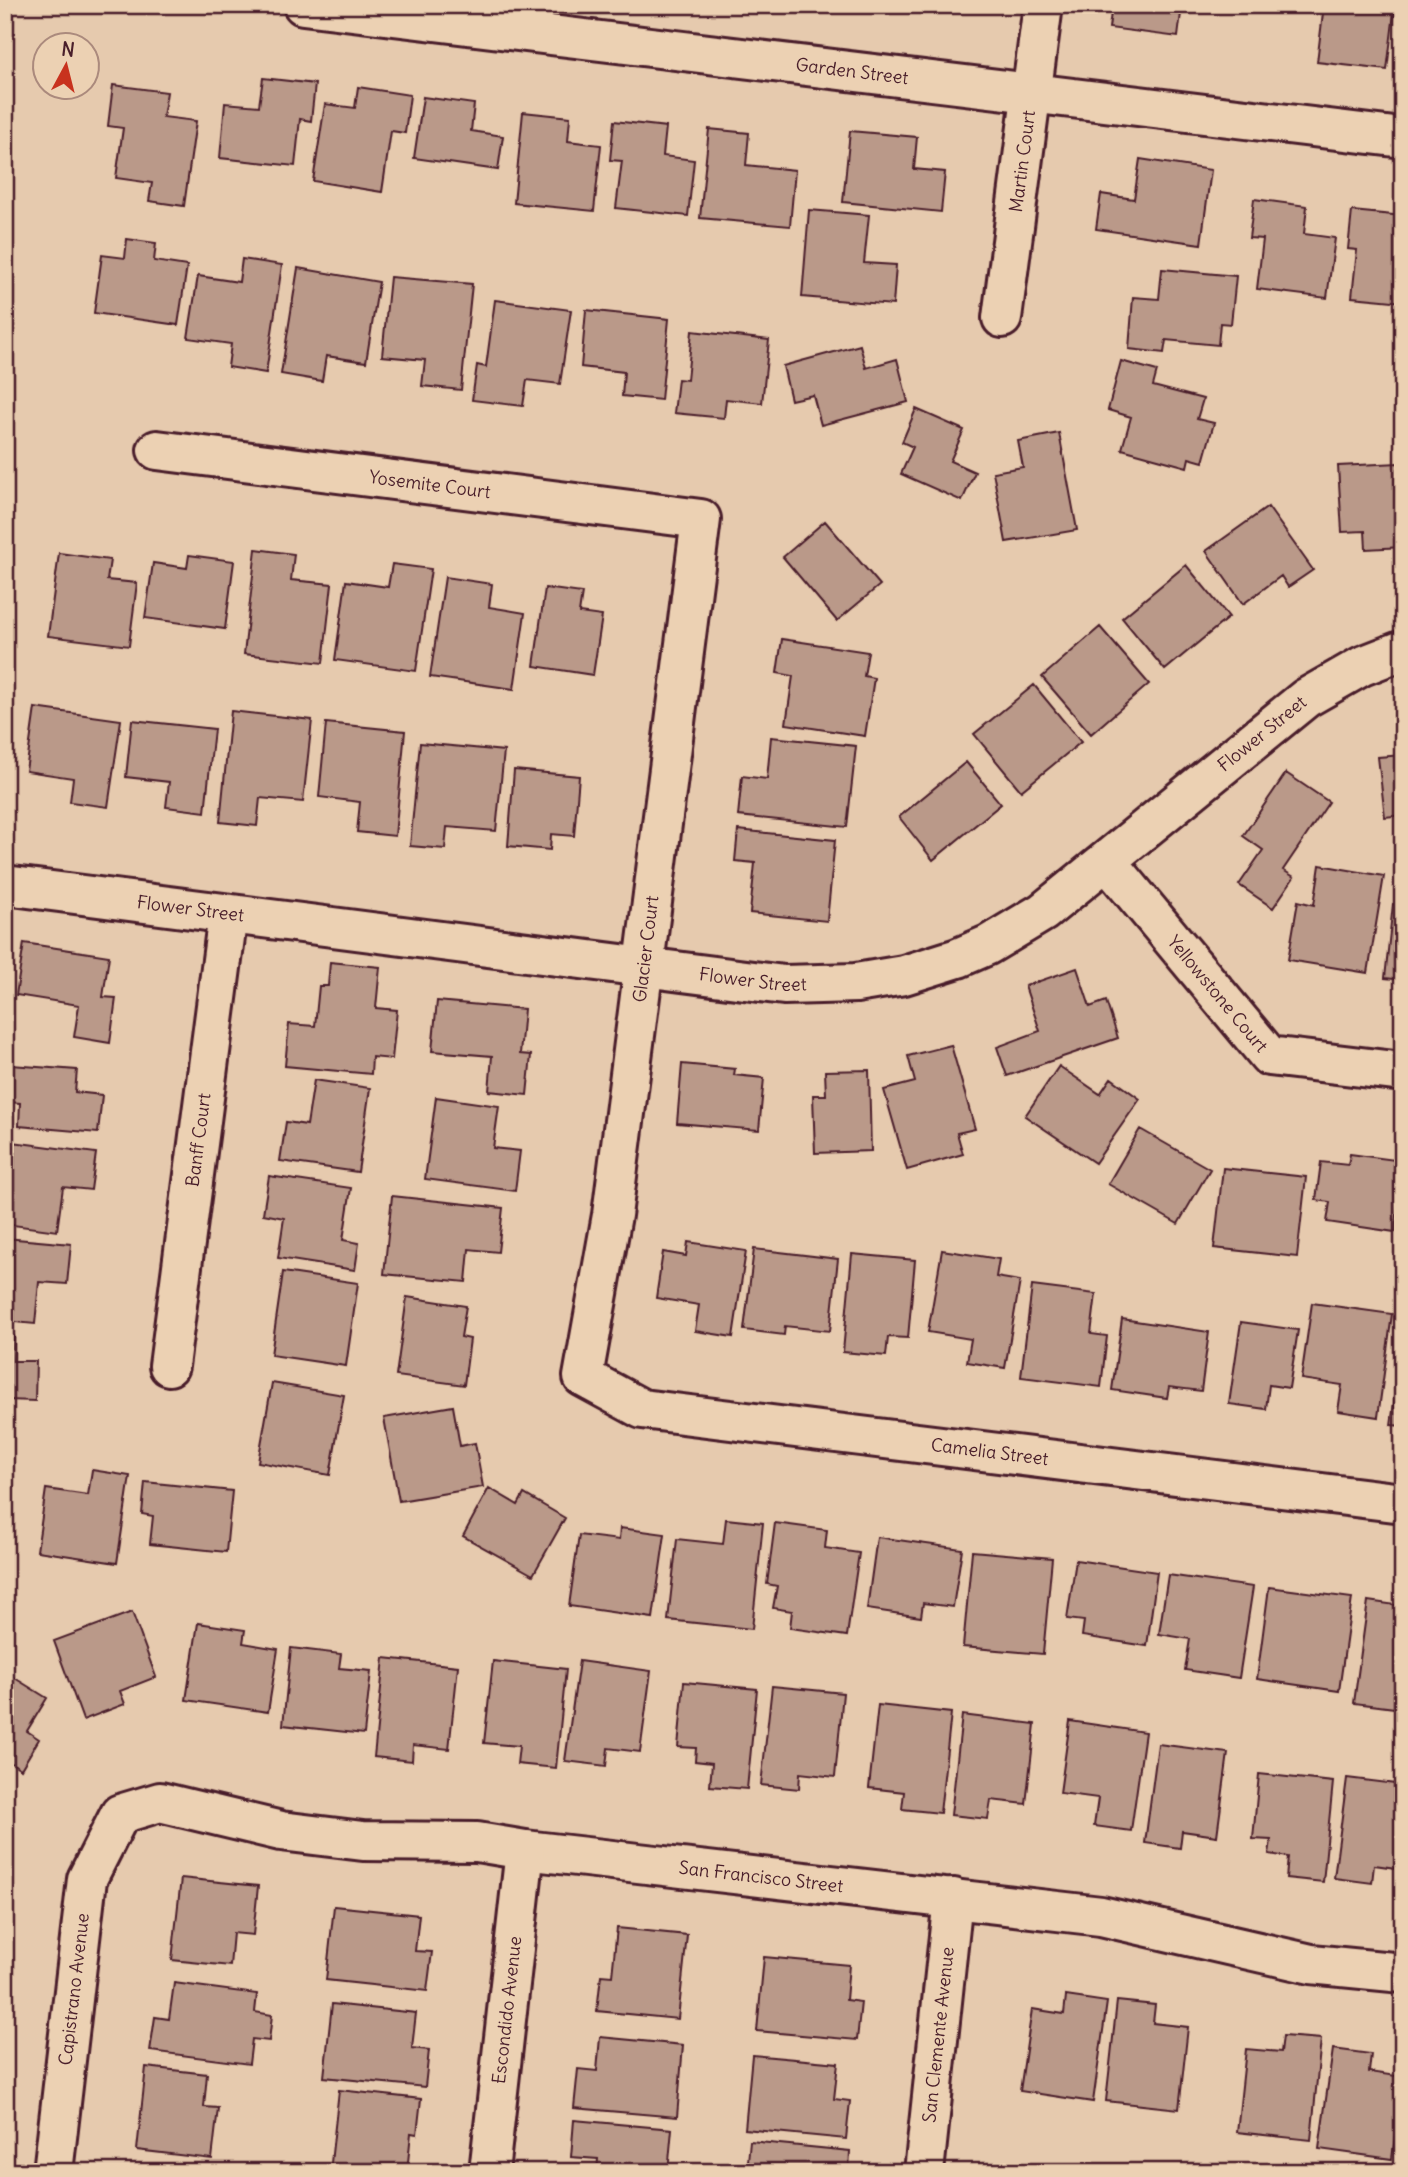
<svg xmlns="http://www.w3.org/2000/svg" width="1408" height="2177" viewBox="0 0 1408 2177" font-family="Delius,sans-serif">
  <rect width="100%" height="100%" fill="#e6caae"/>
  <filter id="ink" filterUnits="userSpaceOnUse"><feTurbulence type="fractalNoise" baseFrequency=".0143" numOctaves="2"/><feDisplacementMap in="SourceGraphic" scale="14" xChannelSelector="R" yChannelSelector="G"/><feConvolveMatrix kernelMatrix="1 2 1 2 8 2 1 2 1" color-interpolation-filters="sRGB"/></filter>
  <g filter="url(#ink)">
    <path fill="#ba9989" stroke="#4a1f2b" stroke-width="2" d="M1112,5H1182L1178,37L1109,28Z
      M1324,5H1395L1387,70L1317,62Z
      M263,78L315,84L311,121L300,119L295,166L220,158L225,103L259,106Z
      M113,85L167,92L163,117L196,121L184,206L149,201L152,183L116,178L123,128L108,126Z
      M358,87L410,95L405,133L391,131L382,192L313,181L325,104L355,108Z
      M423,97L474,104L471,131L503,136L498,170L414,158Z
      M523,112L570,117L568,141L601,145L594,211L514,203Z
      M614,121L666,127L663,156L694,160L688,216L616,208L622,161L610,160Z
      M709,129L749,133L746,165L795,170L790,226L700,218Z
      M850,131L917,137L914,169L945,172L941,212L843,202Z
      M1140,159L1211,170L1201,244L1096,229L1101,194L1134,199Z
      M1254,199L1307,206L1304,234L1335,238L1327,298L1257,289L1263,239L1249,238Z
      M809,210L869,215L864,263L896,265L893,305L802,297Z
      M1352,211L1403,216L1400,246H1403V302L1352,297L1357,250L1348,249Z
      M127,239L156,243L154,261L187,266L178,325L94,313L102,255L125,258Z
      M242,259L282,265L266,373L228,367L231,344L188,338L198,276L239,282Z
      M298,268L379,282L366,362L326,356L322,381L281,374Z
      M1162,269L1236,276L1231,324L1220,323L1218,345L1166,340L1164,353L1129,349L1133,297L1159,299Z
      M390,277L472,284L461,390L422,386L425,360L382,356Z
      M495,300L571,310L560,384L527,380L523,406L472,400L477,365L486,367Z
      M586,310L669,319L661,400L622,396L624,372L581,367Z
      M692,331L769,340L762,403L726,399L724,418L674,413L678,379L687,380Z
      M860,345L866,368L897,359L908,402L821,425L813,395L791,400L783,366Z
      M1121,361L1157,371L1153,386L1203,399L1197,419L1214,423L1203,462L1189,458L1187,467L1122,449L1131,417L1108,410Z
      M916,409L964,430L950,461L975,472L962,501L901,474L913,447L902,442Z
      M1059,433L1077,530L1006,542L993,472L1023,467L1018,441Z
      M1399,463L1403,547L1366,549L1365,531L1342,532L1338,466Z
      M1268,507L1313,570L1288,587L1281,576L1243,604L1206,551Z
      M825,521L880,585L837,621L783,557Z
      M256,549L294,554L291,580L332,584L323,663L244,654Z
      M59,553L110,560L107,580L137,583L129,646L48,636Z
      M189,555L234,561L225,629L145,618L153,563L187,568Z
      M392,564L431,569L416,671L335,660L346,581L388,587Z
      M1186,565L1229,617L1165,670L1122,618Z
      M445,577L492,584L489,607L525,613L514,689L430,677Z
      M545,588L582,593L579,613L602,616L593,675L534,666Z
      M1100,627L1149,684L1091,734L1042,677Z
      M782,639L868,652L864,676L874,678L865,736L786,724L793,676L777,673Z
      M1034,685L1081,742L1021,791L974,734Z
      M35,708L121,720L108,807L70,802L73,778L26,771Z
      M231,711L312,720L303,802L260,798L257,826L220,822Z
      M132,720L214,729L205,812L166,807L169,782L126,777Z
      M326,723L405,731L395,836L357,832L360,802L319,797Z
      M771,737L856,746L847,827L738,816L742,776L767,779Z
      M420,743L504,751L496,831L447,827L445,849L410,846Z
      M1403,755V815L1385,817L1378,757Z
      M966,762L1001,804L933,860L899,817Z
      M514,770L579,776L574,836L551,834L550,850L508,846Z
      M1286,773L1329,802L1283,870L1294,877L1273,908L1239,885L1263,850L1243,836Z
      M738,830L835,840L827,921L750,913L755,863L735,861Z
      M1320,865L1384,876L1368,973L1288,960L1298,901L1314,905Z
      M1393,904L1403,905V980L1385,978Z
      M24,943L109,956L103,997L116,998L110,1043L74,1037L79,1005L16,995Z
      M330,962L380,967L376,1008L397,1010L392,1059L372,1057L371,1074L285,1066L289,1024L315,1026L319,986H328Z
      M1077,968L1090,1007L1106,1001L1118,1038L1007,1076L997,1047L1040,1031L1025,986Z
      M437,1001L524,1009L520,1054L531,1055L527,1095L489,1091L492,1056L432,1051Z
      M951,1045L975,1129L957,1133L963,1154L907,1170L884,1090L915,1082L908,1056Z
      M682,1064L735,1069L734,1075L764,1078L759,1130L677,1123Z
      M11,1065L77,1070L75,1092L102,1095L98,1133L19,1126L20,1103L8,1102Z
      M1059,1066L1100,1094L1111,1078L1140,1099L1095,1163L1025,1116Z
      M869,1070L871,1151L815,1153L813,1095H826L825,1071Z
      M314,1080L370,1088L358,1172L280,1161L286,1122L307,1125Z
      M436,1097L499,1106L493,1148L520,1151L515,1191L425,1179Z
      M1140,1129L1210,1169L1178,1224L1108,1184Z
      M5,1141L96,1153L91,1190L63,1187L57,1231L5,1224Z
      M1350,1154L1403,1161L1395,1232L1327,1222L1330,1202L1316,1200L1321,1162L1348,1165Z
      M1223,1168L1306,1177L1297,1257L1214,1248Z
      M269,1176L351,1188L343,1240L359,1243L355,1270L278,1258L284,1218L263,1214Z
      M392,1196L503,1208L498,1252L469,1249L466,1282L384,1274Z
      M5,1238L71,1244L67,1284L39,1282L35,1324L5,1321Z
      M688,1242L746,1251L733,1337L695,1331L699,1305L656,1298L663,1252L686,1256Z
      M754,1249L838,1259L830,1331L785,1326L784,1335L744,1330Z
      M942,1250L999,1259L996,1277L1020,1281L1005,1368L967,1362L971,1339L928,1332Z
      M852,1254L915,1260L908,1338L888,1337L886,1356L843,1352Z
      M283,1272L358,1283L346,1366L271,1355Z
      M1032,1286L1096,1294L1091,1334L1107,1336L1101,1387L1021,1377Z
      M407,1297L466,1306L461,1337L470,1339L464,1385L396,1376Z
      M1312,1303L1392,1314L1378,1417L1338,1411L1342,1385L1301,1379Z
      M1122,1319L1209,1332L1201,1391L1169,1387L1167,1398L1112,1390Z
      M1241,1322L1298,1330L1289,1388L1269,1385L1266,1409L1229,1404Z
      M5,1336H14L13,1361H36L35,1401L7,1400V1419Z
      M1401,1352L1403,1353V1426L1391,1425Z
      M272,1383L344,1395L330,1475L258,1462Z
      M453,1406L460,1446L475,1443L483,1487L399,1501L384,1418Z
      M92,1470L130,1476L117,1563L37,1551L46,1489L88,1495Z
      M145,1482L232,1491L226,1552L150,1544L153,1516L142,1514Z
      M489,1488L518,1505L524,1494L565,1518L533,1575L463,1536Z
      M726,1519L763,1523L752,1629L668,1620L677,1539L723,1544Z
      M775,1523L827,1530L825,1548L859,1553L847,1636L790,1628L792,1611L773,1608L777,1586L767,1584Z
      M620,1528L665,1534L653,1618L569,1606L579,1535L619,1540Z
      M877,1537L962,1549L953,1607L923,1603L921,1617L867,1609Z
      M972,1551L1052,1558L1043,1654L963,1647Z
      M1076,1560L1157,1572L1147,1646L1082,1636L1084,1621L1067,1619Z
      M1168,1575L1253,1587L1239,1678L1185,1670L1190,1639L1159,1634Z
      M1269,1587L1352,1598L1339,1691L1257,1679Z
      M1368,1601L1403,1606V1709L1354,1703Z
      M132,1612L156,1677L120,1691L125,1704L83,1720L54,1641Z
      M198,1623L245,1630L243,1643L278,1649L268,1712L186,1700Z
      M291,1648L341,1654L339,1668L371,1671L364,1734L283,1725Z
      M384,1658L458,1666L449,1749L413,1745L412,1761L374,1757Z
      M493,1661L566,1669L556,1768L517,1764L519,1746L484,1743Z
      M579,1661L651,1671L640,1752L608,1748L606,1766L565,1761Z
      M5,1672L47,1698L27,1731L39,1739L21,1769L5,1759Z
      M684,1682L757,1689L747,1789L710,1786L712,1763L695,1761L696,1748L678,1747Z
      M772,1686L843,1693L835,1777L800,1773L799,1789L761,1785Z
      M878,1705L951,1713L940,1813L902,1809L904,1792L869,1788Z
      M962,1715L1035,1724L1026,1804L991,1800L988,1819L951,1815Z
      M1070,1721L1145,1732L1131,1831L1094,1826L1098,1798L1060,1793Z
      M1158,1744L1228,1753L1217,1836L1182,1831L1180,1848L1145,1843Z
      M1259,1774L1333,1782L1323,1882L1286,1878L1288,1857L1269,1854L1271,1840L1253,1839Z
      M1347,1778L1403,1785V1869L1374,1865L1372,1883L1334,1878Z
      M181,1878L258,1886L253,1935L233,1933L230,1966L172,1960Z
      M334,1906L419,1915L415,1951L432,1952L427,1991L326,1980Z
      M617,1928L687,1935L678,2019L597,2011L601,1975L612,1976Z
      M764,1957L849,1965L846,2000L861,2002L857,2040L757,2031Z
      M174,1983L257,1994L255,2012L272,2015L269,2041L252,2039L249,2064L150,2051L155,2017L169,2019Z
      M1066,1996L1107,2002L1093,2102L1020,2091L1032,2009L1064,2014Z
      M1117,2001L1155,2005L1153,2023L1188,2027L1179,2109L1106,2101Z
      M332,2004L416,2013L412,2048L429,2050L425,2087L324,2077Z
      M1283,2036L1321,2039L1311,2140L1237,2132L1246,2049L1281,2052Z
      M600,2037L683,2045L677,2117L574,2108L578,2069L597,2071Z
      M1333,2049L1371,2054L1369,2072L1403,2077L1392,2159L1319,2149Z
      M752,2055L838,2063L834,2099L850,2101L846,2139L745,2129Z
      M146,2067L207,2074L204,2107L218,2108L212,2159L137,2150Z
      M339,2090L421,2099L417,2134L411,2133L407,2172H330Z
      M574,2120L672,2129L668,2172H597L598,2159L571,2157Z
      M750,2141L850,2151L849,2172H747Z"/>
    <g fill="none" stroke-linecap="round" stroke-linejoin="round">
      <defs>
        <g id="street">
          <path id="s1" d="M303,5L1403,138"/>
          <path id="s2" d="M1002,318L1043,5"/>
          <path id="s3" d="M157,450L701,519L612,1215L583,1377L642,1409L1403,1503"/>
          <path id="s4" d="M1107,861L1269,1056L1403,1072"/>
          <path id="s5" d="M5,885L784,985L856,983L904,975L958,958L988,945L1043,912L1306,698L1362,666L1403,650"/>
          <path id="s6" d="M169,1366L228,914"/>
          <path id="s7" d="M53,2172L87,1879L120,1814L160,1802L281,1831L363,1841L477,1842L525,1850L1101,1916L1311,1964L1403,1973"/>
          <path id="s8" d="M489,2172L525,1850"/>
          <path id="s9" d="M924,2172L953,1898"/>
        </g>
      </defs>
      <use href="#street" stroke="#4a1f2b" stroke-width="44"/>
      <use href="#street" stroke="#ecd1b3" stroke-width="38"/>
    </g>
  </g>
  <g text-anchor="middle" stroke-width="7" stroke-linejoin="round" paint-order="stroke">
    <g font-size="18" fill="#4a1f2b" stroke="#ecd1b3">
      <text dy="6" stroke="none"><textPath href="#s1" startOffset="553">Garden Street</textPath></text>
      <text dy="6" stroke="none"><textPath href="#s2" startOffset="158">Martin Court</textPath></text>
      <text dy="6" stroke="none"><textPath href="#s3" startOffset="275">Yosemite Court</textPath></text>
      <text dy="6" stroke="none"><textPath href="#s5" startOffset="1342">Flower Street</textPath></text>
      <text dy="6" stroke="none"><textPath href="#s5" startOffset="187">Flower Street</textPath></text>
      <text transform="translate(646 949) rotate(-83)" y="6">Glacier Court</text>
      <text dy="6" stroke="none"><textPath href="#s5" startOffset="754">Flower Street</textPath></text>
      <text dy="6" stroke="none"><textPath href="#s4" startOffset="173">Yellowstone Court</textPath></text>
      <text dy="6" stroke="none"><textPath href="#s6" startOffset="228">Banff Court</textPath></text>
      <text dy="6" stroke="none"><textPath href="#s3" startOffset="1832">Camelia Street</textPath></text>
      <text dy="6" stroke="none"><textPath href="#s7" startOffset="1017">San Francisco Street</textPath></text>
      <text dy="6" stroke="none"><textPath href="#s7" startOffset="184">Capistrano Avenue</textPath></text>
      <text dy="6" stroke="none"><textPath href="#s8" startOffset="163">Escondido Avenue</textPath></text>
      <text dy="6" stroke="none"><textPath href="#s9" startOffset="138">San Clemente Avenue</textPath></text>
    </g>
  </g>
  <rect width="1408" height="2177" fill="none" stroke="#ecd1b3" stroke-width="28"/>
  <rect x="14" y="14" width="1380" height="2149" fill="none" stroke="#4a1f2b" stroke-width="2.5" filter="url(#ink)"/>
  <g transform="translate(66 66) rotate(7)"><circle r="33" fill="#ecd1b3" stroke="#ab8a7d" stroke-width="2"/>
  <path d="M0-5L12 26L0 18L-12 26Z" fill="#c8321e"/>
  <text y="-10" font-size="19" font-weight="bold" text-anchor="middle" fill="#4a1f2b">N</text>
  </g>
</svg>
